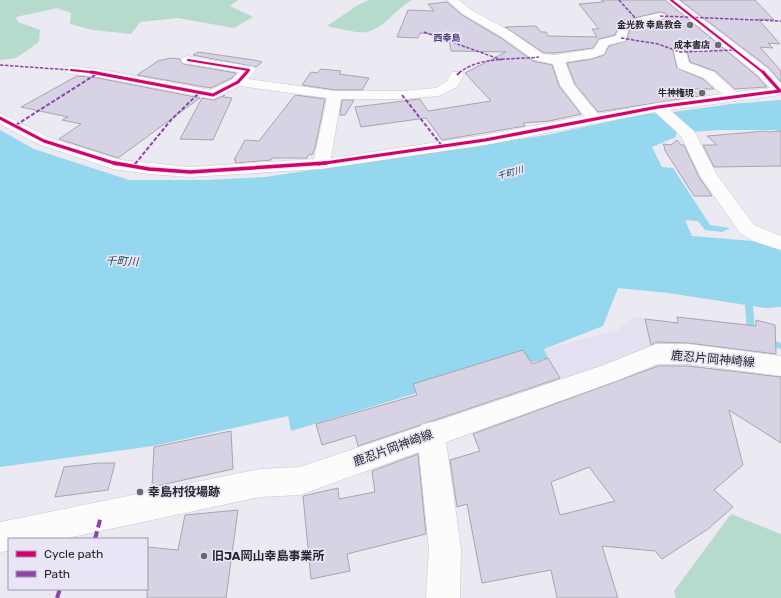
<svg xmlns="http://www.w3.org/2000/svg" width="781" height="598" viewBox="0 0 781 598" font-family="Rubik,'Noto Sans JP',sans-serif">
  <rect width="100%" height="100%" fill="#ebe9f2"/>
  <path fill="#e4e0f1" d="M635,317L678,323L677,317L728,323L768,349L767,362L667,345L547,388L532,364L548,358L543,350L617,330Z"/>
  <path fill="#b6dacc" d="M0,0H238L230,6L253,17L234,28L178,18L140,22L131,34L93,30L70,24L71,13L57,8L16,17L18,22L40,30L39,42L16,58L0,60Z
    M369,0H412C397,8 383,29 367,32C361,34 335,28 327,26L358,5Z
    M731,514L781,534V598H676L674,591Z"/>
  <path fill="#94d7ef" d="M781,100V132L776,130H719L676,133V137L652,147L662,167L673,168L710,225L730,228L722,232L705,230L698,221L685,220L692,236L753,241L781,249V307L766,308L668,293L618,288L603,326L544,349L548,358L417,393L291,431L288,416L153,446L0,467V130L34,149L129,180H206L265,177L547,135L649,113L659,114L731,104Z"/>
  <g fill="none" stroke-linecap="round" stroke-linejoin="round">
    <path fill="#94d7ef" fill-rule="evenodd" d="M749,302L753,305L755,333L754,335H748L747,333L745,305Z
      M768,339L781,343V349L765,344L764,342L765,340Z"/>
  </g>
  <path fill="#d7d2e4" stroke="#a7a5ac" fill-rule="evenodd" d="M601,0H665L757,76L767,87L735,89L715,71L690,62L687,51L679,47L673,51L677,68L703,79L714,89H692L700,96L598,112L575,84L567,63L592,59L604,55L609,46L626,41L631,27L664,19L668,16L665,13L660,12L621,21L615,35L599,39L593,48L555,53H544L505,27L536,26L541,32H546L548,36L597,37L592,29H599L579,4L604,2Z
    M680,0H755L774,20L758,19L780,44L768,43L773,48L760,47L781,71V82L769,68Z
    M447,2L462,15L501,38L533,61L552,65L559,86L581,114L549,121L523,123L525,126L442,140L426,118L361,127L355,107L420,99L428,111L491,101L465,73L506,52L451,51L448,35L420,33L418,38L397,37L408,10L434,11L428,4Z
    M198,52L254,60L262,62L256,67L193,55Z
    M170,58L180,59L183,64L236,73L232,78L211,88L137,75L158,61Z
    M321,69L341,71L339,74L369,78L362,90H335L302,85L311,72L317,73Z
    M77,76L98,78L200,98L118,158L59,139L81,124L62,120L68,117L21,107Z
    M225,95L223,97L232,98L213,140L180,139L202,98L214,100Z
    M295,95L325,99L315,148L312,155L309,154L307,158H272L271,160L235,163L236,160H234L245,140L259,141Z
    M342,100H354L345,115H340Z
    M766,131L768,132L781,131V166L714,167L703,145H717L707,136Z
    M677,140L681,145H684L699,177L712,196H694L664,149L665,148L663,144L671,145Z
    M677,317L756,326V320L775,325L776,354L688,343L656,342L651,345L645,319L678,323Z
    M523,350L532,364L548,358L560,378L358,446L355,435L322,445L316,424L417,395L413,384Z
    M658,366H688L781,377V443L729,410L743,465L714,490L733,507L708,529L662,559L655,551L602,546L618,598H557L551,570L482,583L467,504L457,507L450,460L480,451L473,434ZM589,467L615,501L560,515L551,482Z
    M231,431L233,469L152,487L154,447Z
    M418,454L426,534L347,554L350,571L311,579L303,496L338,488L339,499L375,492L372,471Z
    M99,463H115L108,490L55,497L64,467Z
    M238,510L226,598H147V547L178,550L185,515Z"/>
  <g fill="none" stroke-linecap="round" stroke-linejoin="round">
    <defs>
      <path id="minor" d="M447,0H459L471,10L510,31L543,54L555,55L594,49L599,40L616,36L621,22L660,13L664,14L666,16L664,18L630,26L625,41L608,45L604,54L592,58L565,62L574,85L598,114L658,103L722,94L704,78L678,68L674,52L680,48L686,52L689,63L714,72L736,92L770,88L758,75L666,0H678L768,69L781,84L780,95L670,110L694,131L717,175L754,225L781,236V250L753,241L740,233L700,176L681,136L655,112L485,145L321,169L190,177L149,174L113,169L38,144L0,124V113L50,138L121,160L190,167L314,159L327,98L240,86L213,99L98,77L66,73L64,70L66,67L71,66L98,69L211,90L233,79L239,72L183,63L181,60L183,57L188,56L254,67L256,70L248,79L335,91H402L436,88L447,81L452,72H462L464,75L457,87L439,96L402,99H341L331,158L485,135L584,116L560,85L553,64L534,60L502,37L463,14Z
        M431,422L441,425L445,434L461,549L460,598H426L429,549L417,434L421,425Z"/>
      <path id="major" d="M656,344H688L781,356V376L688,364H658L621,379L300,495L260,497L63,539H9V551L0,552V522L260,469L300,467L604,365Z"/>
    </defs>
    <use href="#minor" stroke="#c9c7ce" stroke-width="1"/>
    <use href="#major" stroke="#c9c7ce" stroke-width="1"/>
    <use href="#minor" fill="#fcfcfd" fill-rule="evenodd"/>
    <use href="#major" fill="#fcfcfd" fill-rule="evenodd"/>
    <path stroke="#8e44ad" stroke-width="1.5" stroke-dasharray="3.5 1.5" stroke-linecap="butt" d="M619,0L638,21
      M660,16L781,21
      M424,32L502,60
      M621,38L658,44L680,52L736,50
      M0,65L71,70
      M459,73C479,56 514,60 539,57"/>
    <path stroke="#8e44ad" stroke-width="2" stroke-dasharray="4 2" stroke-linecap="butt" d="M457,75L460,72
      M402,95L442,146
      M16,125L98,73
      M135,164L171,120L199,93"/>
    <path stroke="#8e44ad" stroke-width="2.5" stroke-dasharray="5 2.5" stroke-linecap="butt" d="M133,167L136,163"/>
    <path stroke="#8e44ad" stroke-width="4" stroke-dasharray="8 4" stroke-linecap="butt" d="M95,539L101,516
      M57,598L60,589"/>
    <defs>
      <path id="cycleway-far2" d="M671,0L764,73
        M188,60L249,70L246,73
        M71,70L99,73"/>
      <path id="cycleway-far1" d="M91,72L213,95L238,82L247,72
        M0,118L44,141L117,164
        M318,164L485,140L658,107L780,91L763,72"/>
      <path id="cycleway" d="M114,163L149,169L190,172L326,163"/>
    </defs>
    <use href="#cycleway-far2" stroke="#eae5f6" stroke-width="3.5"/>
    <use href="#cycleway-far1" stroke="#eae5f6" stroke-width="4.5"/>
    <use href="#cycleway" stroke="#eae5f6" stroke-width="5.5"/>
    <use href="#cycleway-far2" stroke="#d6006c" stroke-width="2"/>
    <use href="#cycleway-far1" stroke="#d6006c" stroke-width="3"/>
    <use href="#cycleway" stroke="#d6006c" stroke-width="3.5"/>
  </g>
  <g fill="#6c6a71" stroke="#eae5f6" stroke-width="1.5">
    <circle cx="690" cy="25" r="4"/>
    <circle cx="718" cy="45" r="4"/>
    <circle cx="702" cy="93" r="4"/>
    <circle cx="140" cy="492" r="4"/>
    <circle cx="204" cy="556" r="4"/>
  </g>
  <g text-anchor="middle" stroke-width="3.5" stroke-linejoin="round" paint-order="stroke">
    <g font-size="9" font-weight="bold" fill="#28262c" stroke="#eae5f6" text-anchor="end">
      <text x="682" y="28">金光教 幸島教会</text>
      <text x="710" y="48">成本書店</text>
      <text x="694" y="96">牛神権現</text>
    </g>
    <g font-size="9" font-weight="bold" fill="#50427f" stroke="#eae5f6">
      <text x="447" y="41">西幸島</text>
    </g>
    <g font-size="9" font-style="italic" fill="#214c59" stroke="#eae5f6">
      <text transform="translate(510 173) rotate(-17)" y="3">千町川</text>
    </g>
    <g font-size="11" font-style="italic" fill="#214c59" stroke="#eae5f6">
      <text transform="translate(122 261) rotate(2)" y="4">千町川</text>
    </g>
    <g font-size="12" fill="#28262c" stroke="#eae5f6">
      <text transform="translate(713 359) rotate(5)" y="4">鹿忍片岡神崎線</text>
      <text transform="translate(393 448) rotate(-20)" y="4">鹿忍片岡神崎線</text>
    </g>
    <g font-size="12" font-weight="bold" fill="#28262c" stroke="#eae5f6" text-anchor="start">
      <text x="148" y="496">幸島村役場跡</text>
      <text x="212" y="560">旧JA岡山幸島事業所</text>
    </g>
  </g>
  <rect x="8" y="538" width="140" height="52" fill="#eae5f6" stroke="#9c99a5"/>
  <rect x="16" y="551" width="20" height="6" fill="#d6006c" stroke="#9c99a5"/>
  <text x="44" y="558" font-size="12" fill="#28262c">Cycle path</text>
  <rect x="16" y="571" width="20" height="6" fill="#8e44ad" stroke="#9c99a5"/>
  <text x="44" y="578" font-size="12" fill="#28262c">Path</text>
</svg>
